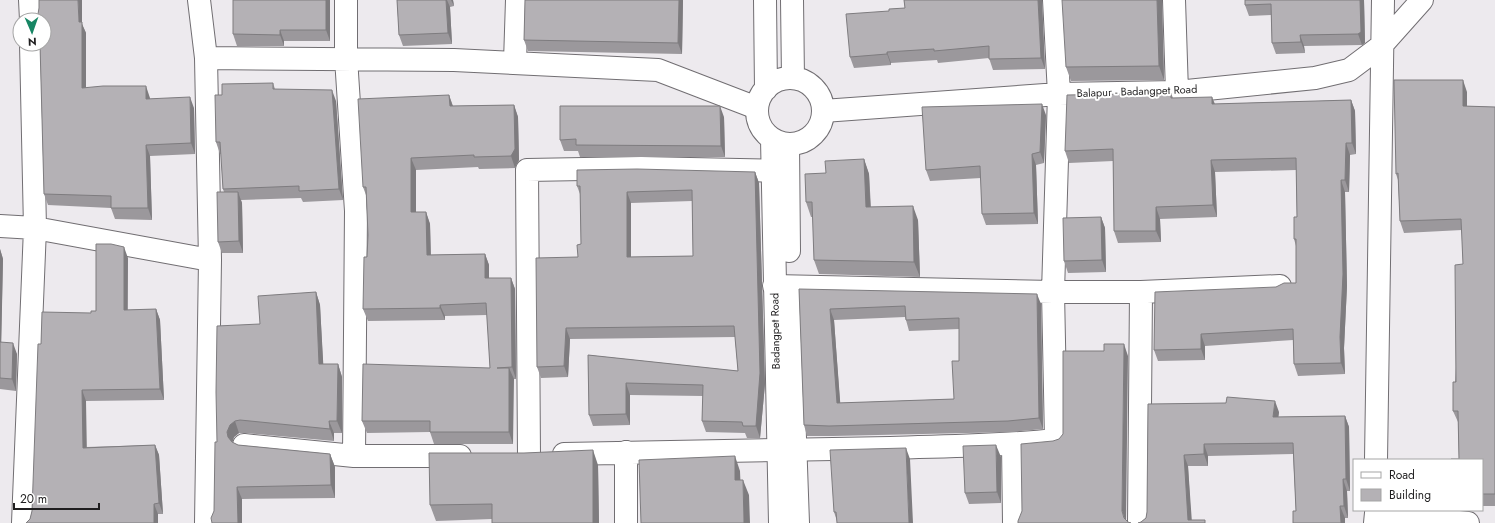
<svg xmlns="http://www.w3.org/2000/svg" width="1495" height="523" viewBox="0 0 1495 523" font-family="Jost,sans-serif">
  <rect width="100%" height="100%" fill="#edeaee"/>
  <g fill="none" stroke-linecap="round" stroke-linejoin="round">
    <defs>
      <path id="minor" d="M30,0L31,20
        M199,0L206,58L210,260L206,523
        M346,0V58L356,211L354,456
        M1174,0L1177,92
        M206,58L454,60L658,70L757,108
        M515,62L517,0
        M823,111L1059,94L1177,92L1315,78L1349,70L1381,46L1422,0
        M0,226L35,228L210,260
        M774,286L1053,292H1141L1280,286
        M1013,444L1014,523
        M244,445L354,456H460
        M626,452V523
        M564,454C673,451 782,450 890,448C946,446 1001,446 1056,440L1053,292L1059,94L1054,0
        M529,456L527,170L641,168L788,171
        M1376,460L1383,0
        M23,523L35,228L31,44
        M1139,523L1141,292
        M1375,523L1376,513L1468,523"/>
      <path id="major" d="M765,0L766,89
        M792,0L793,78
        M757 111a33 33 0 1 1 66 0a33 33 0 1 1-66 0Z
        M772,139L780,523
        M788,144L789,251
        M790,297L798,523"/>
    </defs>
    <use href="#minor" stroke="#716e72" stroke-width="24"/>
    <use href="#major" stroke="#716e72" stroke-width="24"/>
    <use href="#minor" stroke="#fff" stroke-width="22"/>
    <use href="#major" stroke="#fff" stroke-width="22"/>
  </g>
  <path fill="#9b989c" fill-rule="evenodd" d="M233,0H330V41H284V46H237L233,34Z
    M397,0H453L454,6L450,7L452,44L403,46L399,35Z
    M525,0H683L682,54L528,51L524,40Z
    M904,0H1042L1045,69L993,70L989,58L938,63L937,60L891,63V65L854,68L850,57L889,11L905,8Z
    M1162,0L1164,80L1071,81L1066,67Z
    M1245,0H1364L1365,43L1362,45L1304,46L1305,53L1276,54L1272,43L1271,15L1249,16L1245,5Z
    M39,8L82,24L86,33V88L150,98V99L194,108L195,154L150,156L152,220L115,219L111,208L48,205L44,194Z
    M273,83L275,89L336,101L343,200L303,202L301,198L241,200L242,203L243,253H222L218,242L224,192L223,189L221,154H220L216,142L222,95Z
    M1467,92V106L1495,107V506H1482V460L1459,459L1458,422L1453,411L1463,264L1462,230L1404,233L1400,221L1398,180L1396,174Z
    M1171,93L1173,98L1215,104L1351,100L1355,111L1356,154L1350,155L1349,192H1345L1347,286L1344,348L1345,374L1298,376L1294,364L1293,340L1205,346V360L1158,361L1154,350L1276,287L1296,283V246L1294,239L1297,217L1296,170L1215,172L1217,217L1160,219L1161,242L1118,243L1114,231L1113,161L1069,163L1065,151Z
    M449,95L453,106L514,105L518,117L519,160L515,168L479,169L478,167L416,170V212H426L430,224L431,255L485,254L489,265V278H511L515,289L516,379H513V444H434L430,432L367,433L362,421L490,368L487,315L445,316V320L368,321L363,309L367,257L368,235L366,195L363,187Z
    M1046,115L1044,163L1036,165L1038,224L986,225L982,214L981,178L930,181L926,170Z
    M724,117L725,157H580L578,151H564L560,140Z
    M864,159L869,174L871,207L918,220L920,277L819,274L814,260L813,217H811L806,202L826,173Z
    M755,172L759,183L765,384L760,438H747L745,433L706,432L702,421L703,396L630,395V425L593,426L589,415L588,355L738,371L735,337L570,339L568,377L541,378L537,367L578,257L581,244L580,194L577,186ZM692,201L693,256L631,257V203Z
    M1101,217L1105,228L1106,272L1068,273L1064,261Z
    M0,249L3,259L1,342L17,354L16,391L0,389Z
    M128,258V310L156,309L160,320L164,400L86,401V447L155,445L159,455L163,514H158V523H26L30,519L32,511L41,344L91,313L96,311Z
    M799,289L1041,304L1043,429L1012,432L833,436H807L804,425ZM905,317L906,320L909,331L959,329V361L954,399L840,403L834,320Z
    M316,292L320,305L323,364H338L342,377V433H334V441L245,433H239L234,437L232,442L238,445L330,454L335,467V498L242,499V523H212L214,511L217,442L260,324Z
    M1148,404L1279,412L1278,417L1345,416L1349,427L1350,491H1347L1348,518H1345V523H1293L1296,511L1293,454L1208,456V466H1188L1191,520L1141,522L1146,518L1147,512Z
    M1001,457V503L969,504L965,493Z
    M910,459L837,521L834,512Z
    M598,465L599,523H492V519L436,521L430,505Z"/>
  <path fill="#7e7c7f" d="M78,0H82V24L86,33V99L82,88Z
    M326,0H330V41L326,30Z
    M446,0H447L450,7L452,44L448,33Z
    M451,0H453L454,6Z
    M679,0H683L682,54L678,43Z
    M1038,0H1042L1045,69L1041,58Z
    M1157,0H1162L1164,80L1159,66Z
    M1360,0H1364L1365,43L1362,45L1358,34Z
    M280,30L284,41V46L280,35Z
    M1300,35L1304,46L1305,53L1301,42Z
    M887,52L891,63V65L887,54Z
    M1463,80L1467,92V118L1463,106Z
    M146,86L150,98V111L146,99Z
    M332,90L336,101L343,200L339,189Z
    M449,95L453,107L450,106Z
    M190,97L194,108L195,154L191,143Z
    M1212,97L1217,109L1212,104Z
    M1351,100L1355,111L1356,154L1352,143Z
    M1042,104L1046,115L1044,163L1040,152Z
    M514,105L518,117L519,160L515,168L511,156Z
    M720,106L724,117L725,157L721,146Z
    M1346,143L1350,155L1349,192L1345,180Z
    M146,145L150,156L152,220L148,208Z
    M1032,154L1036,165L1038,224L1034,213Z
    M411,158L416,170V224L411,212Z
    M864,159L869,174L871,221L866,207Z
    M1211,160L1215,172L1217,217L1213,205Z
    M755,172L759,183L765,384L760,438L756,426Z
    M1341,180L1345,192L1347,286L1344,348L1345,374L1341,363L1340,337Z
    M238,192L242,203L243,253L239,241Z
    M627,192L631,203V268L627,257Z
    M913,206L918,220L920,277L914,262Z
    M1156,207L1160,219L1161,242L1156,231Z
    M426,212L430,224L431,267L427,255Z
    M1101,217L1105,228L1106,272L1102,260Z
    M124,247L128,258L127,321L124,310Z
    M0,249L3,259L1,354L0,352Z
    M485,254L489,265V290L485,278Z
    M511,278L515,289L516,379L512,367Z
    M316,292L320,305L324,377L319,364Z
    M1037,294L1041,304L1043,429L1039,418Z
    M440,305L445,316V320L440,308Z
    M156,309L160,320L164,400L160,389Z
    M830,309L834,320L841,413L837,403Z
    M566,328L570,339L568,377L564,366Z
    M1201,334L1205,346V360L1201,349Z
    M13,343L17,354L16,391L12,379Z
    M1124,344L1128,356L1126,523L1122,511Z
    M338,364L342,377V433L337,421Z
    M509,368L514,379L513,444L509,432Z
    M626,383L630,395V425L626,414Z
    M82,390L86,401L87,458L83,448Z
    M1275,401L1279,412L1277,429L1273,417Z
    M1345,416L1349,427L1350,491L1346,479Z
    M235,421L239,433L234,437L232,444L228,437L227,432L230,425Z
    M329,421L334,433V441L330,429Z
    M1204,444L1208,456V466L1204,454Z
    M155,445L159,455L163,514L159,503Z
    M996,445L1001,457V503L997,492Z
    M906,448L910,459L913,523H909Z
    M593,450L598,465L599,523H593Z
    M330,454L335,467V498L331,485Z
    M1184,455L1188,466L1192,523L1188,520Z
    M735,456L740,471L741,495L735,480Z
    M1343,479L1347,491L1348,518L1344,506Z
    M743,480L749,495L750,523H744Z
    M237,487L242,499V523H238Z
    M154,504L158,514V523H154Z
    M1340,506L1345,518V523H1341Z"/>
  <path fill="#b4b1b5" stroke="#7e7c7f" fill-rule="evenodd" d="M39,0H78L79,22H82V88L103,86H146V99L190,97L191,143L146,145L148,208H111V196L44,194L40,44H44V20H37L39,8Z
    M233,0H326V30H280V35L233,34Z
    M397,0H446L448,33L399,35Z
    M525,0H679L678,43L524,40Z
    M904,0H1038L1041,58L989,59V46L934,51V49L887,52V54L850,57L846,14L889,11V9L905,8Z
    M1062,0H1157L1159,66L1066,67Z
    M1245,0H1360L1361,32L1358,34L1300,35L1301,42L1272,43L1271,4L1245,5Z
    M1394,80H1463V106L1495,107V494H1482V460H1451V459H1459L1458,411H1453V382H1456L1455,265L1463,264L1461,219L1400,221L1398,173L1396,174Z
    M273,83V89L332,90L339,189L299,191V186L223,189L220,142H216L215,95H222V84Z
    M1171,93V98L1212,97V104L1351,100L1352,143H1346L1345,180H1341L1343,274L1340,337L1341,363L1294,364L1293,329L1201,334V349L1154,350L1155,292L1276,287L1284,283H1296V239H1294V217H1297L1296,158L1211,160L1213,205L1156,207V231H1114L1113,149L1065,151L1067,95Z
    M449,95L450,106L514,105L515,149L511,156L474,157V155L411,158V212H426L427,255L485,254V278H511L512,367L497,368H509V432H430V421H362L363,364L490,368L486,303L440,305V308L363,309L364,257H367L368,235L366,187H363L358,99Z
    M1042,104L1040,152L1032,154L1034,213L982,214L980,166L926,170L922,107Z
    M560,106H720L721,146L576,145V139L560,140Z
    M864,159L866,207L913,206L914,262L814,260L812,202H806L805,174L826,173L825,161Z
    M637,169L755,172L760,373L756,426H743L742,422L702,421L703,385L626,383V414L589,415L588,355L738,371L734,326L566,328L564,366L537,367L536,258L578,257L577,245L581,244L580,186H577V170ZM692,190L693,256L627,257V192Z
    M217,192H238L239,241L218,242Z
    M1101,217L1102,260L1064,261L1063,218Z
    M96,244H111L124,247V310L156,309L160,389L82,390L83,448L155,445L159,503L154,504V523H26L30,519L32,511L38,344H41L42,312L91,313V311H96Z
    M799,289L1037,294L1039,418L1008,421L829,426L804,425ZM905,306L906,320L959,318V361H952L954,399L837,403L830,309Z
    M316,292L319,364H338L337,421H329L330,429L240,420L235,421L230,425L227,432L228,437L232,442L238,445L330,454L331,485L237,487L238,523H212L211,518L214,511L215,442H217L216,392L217,326L260,324L258,296Z
    M0,342L13,343L12,379L0,378Z
    M1104,344H1124L1122,511L1124,518L1128,522L1131,523H1018V521L1022,511L1021,444L1053,441L1059,439L1063,434V351H1104Z
    M1227,397L1275,401L1273,417L1345,416L1346,479H1343L1344,506H1340L1341,523H1293V511H1296L1293,443L1204,444V454L1184,455L1188,520H1205V523H1138L1141,522L1146,518L1147,512L1148,404L1226,403Z
    M996,445L997,492L965,493L963,446Z
    M906,448L909,523H837L836,512H834L830,450Z
    M593,450V523H492V504L430,505L429,453H524Z
    M735,456V480H743L744,523H641L639,460Z"/>
  <g text-anchor="middle" stroke-width="4" stroke-linejoin="round" paint-order="stroke">
    <g font-size="11" fill="#1f1e1f" stroke="#fff">
      <text transform="translate(1137 91) rotate(-2)" y="4">Balapur - Badangpet Road</text>
      <text transform="translate(775 331) rotate(-91)" y="4">Badangpet Road</text>
    </g>
  </g>
  <rect x="1353" y="459" width="130" height="52" fill="#ffffff" stroke="#a5a5a5"/>
  <rect x="1361" y="472" width="20" height="6" fill="#ffffff" stroke="#a5a5a5"/>
  <text x="1389" y="479" font-size="12" fill="#1f1e1f">Road</text>
  <rect x="1361" y="489" width="20" height="12" fill="#b4b1b5" stroke="#a5a5a5"/>
  <text x="1389" y="499" font-size="12" fill="#1f1e1f">Building</text>
  <g transform="translate(32 32) rotate(178)"><circle r="19" fill="#ffffff" stroke="#a5a5a5"/>
  <path d="M0-3L7 15L0 10L-7 15Z" fill="#178664"/>
  <text y="-6" font-size="11" font-weight="bold" text-anchor="middle" fill="#1f1e1f">N</text>
  </g>
  <path d="M14 503v6h85v-6" fill="none" stroke="#1f1e1f" stroke-width="2"/>
  <text x="20" y="503" font-size="12" fill="#1f1e1f" stroke="#ffffff" stroke-width="3" paint-order="stroke">20 m</text>
</svg>
